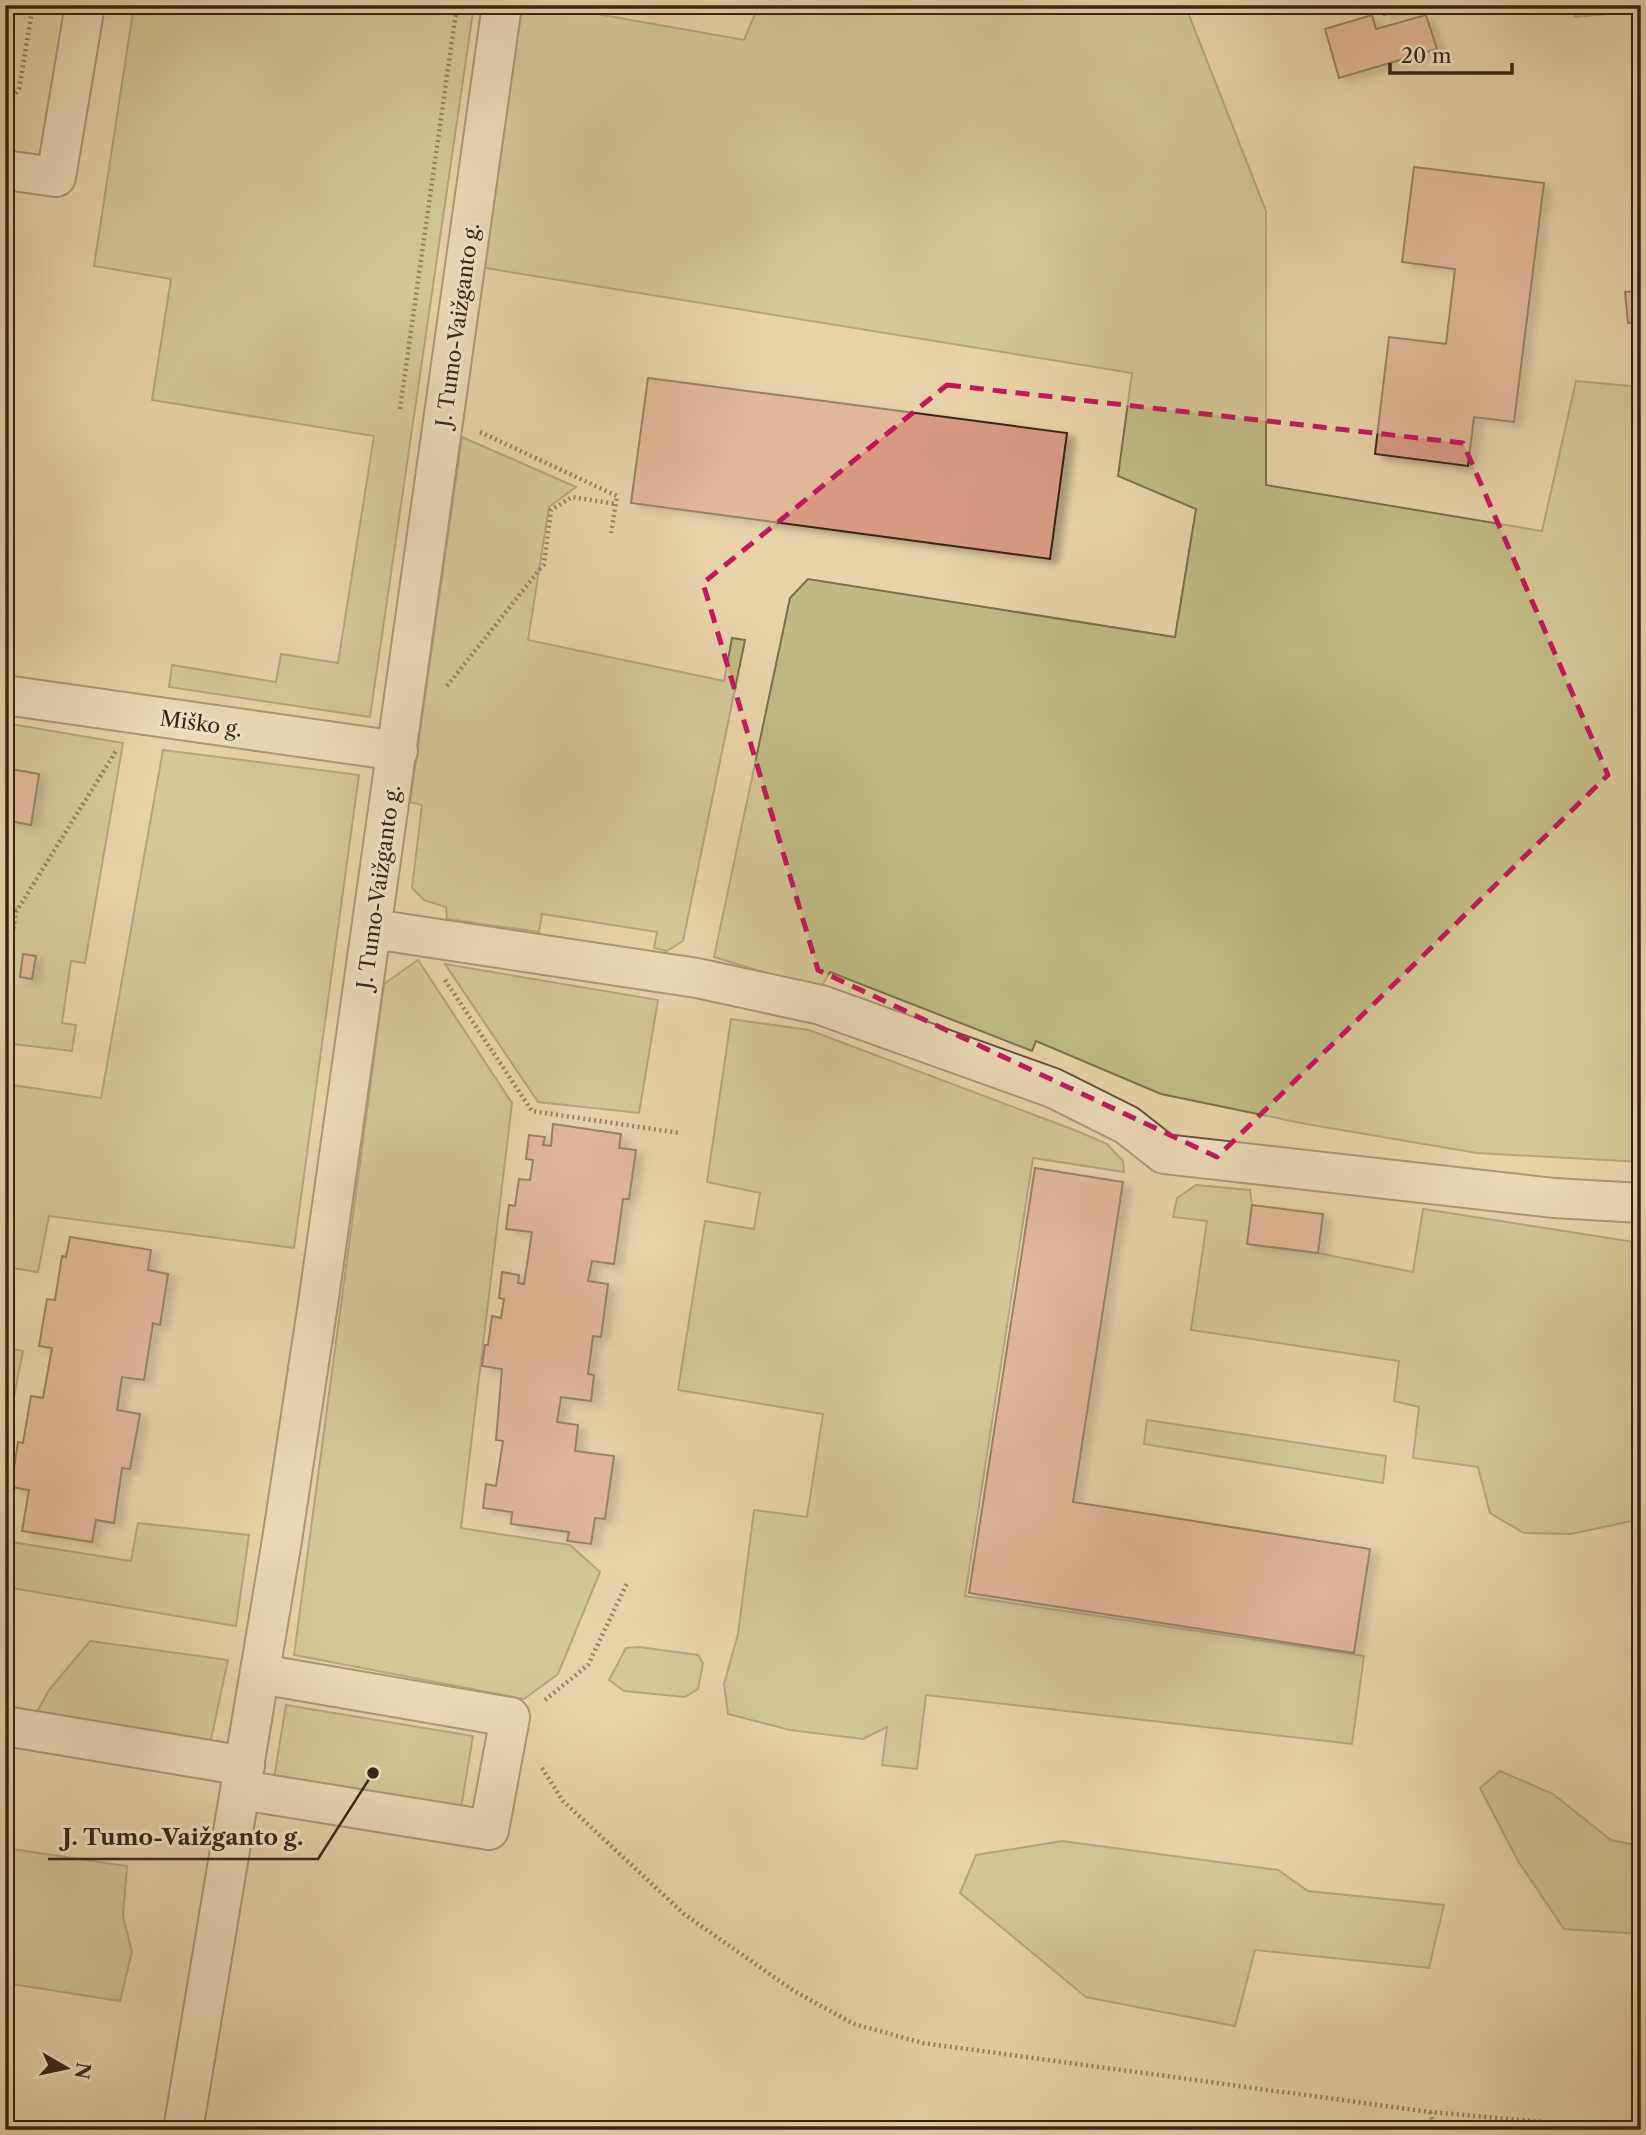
<svg xmlns="http://www.w3.org/2000/svg" width="1646" height="2135" viewBox="0 0 1646 2135" font-family="'Libre Caslon Text',serif">
  <defs>
    <filter id="shadow"><feDropShadow dx="8" dy="4.5" stdDeviation="3.5" flood-color="#0004"/></filter>
  </defs>
  <rect width="100%" height="100%" fill="#e8d2a9"/>
  <filter id="stains"><feTurbulence type="fractalNoise" baseFrequency=".00286" numOctaves="4"/><feColorMatrix values="0 0 0 0 .2 0 0 0 0 .09 0 0 0 0 .02 0 0 0 .5 -.17"/></filter>
  <radialGradient id="worn" r=".72"><stop offset=".6" stop-color="#630" stop-opacity="0"/><stop offset="1" stop-color="#630" stop-opacity=".3"/></radialGradient>
  <path fill="#beba82" stroke="#7b6f4c" stroke-width="2" d="M134,5H474L370,717L169,687L172,665L276,682L281,654L338,663L374,436L152,400L171,279L94,266Z
    M519,5H546L744,40L759,5H1185L1266,211V485L1542,531L1576,381L1641,387V1162L1477,1153L1306,1124L1161,1094L1036,1041L1032,1051L830,972L820,989L714,957L790,598L808,579L1175,637L1196,509L1118,476L1132,373L485,268Z
    M1572,5H1641V11L1575,17Z
    M462,437L576,487L549,507L528,640L724,681L732,638L745,640L683,941L667,951L654,948L657,932L542,914L539,932L447,919L446,907L424,900L412,888L422,805L410,802Z
    M5,723L123,743L85,963L71,961L62,1023L76,1025L72,1051L5,1043V820L31,824L39,774L5,768Z
    M163,750L359,775L294,1248L49,1216L38,1272L11,1268L5,1308V1084L101,1098Z
    M418,960L512,1103L461,1528L570,1545L600,1572L558,1674L524,1699L294,1655L384,984Z
    M445,964L658,1000L639,1113L538,1102Z
    M731,1019L809,1030L1077,1131L1107,1144L1123,1161L1124,1172L1033,1158L965,1596L1364,1656L1352,1744L926,1695L917,1769L882,1765L887,1727L863,1739L790,1730L728,1714L724,1684L738,1634L754,1510L807,1517L823,1414L678,1390L705,1221L754,1229L760,1193L707,1182Z
    M1196,1185L1250,1190L1252,1205L1248,1244L1318,1253L1413,1272L1423,1209L1641,1243V1519L1571,1534L1524,1533L1490,1513L1478,1467L1413,1458L1419,1407L1394,1401L1399,1361L1191,1330L1207,1221L1173,1217L1177,1198Z
    M5,1347L23,1351L11,1411L5,1410Z
    M1147,1420L1386,1456L1383,1483L1144,1444Z
    M138,1523L249,1535L236,1626L5,1587V1541L131,1561Z
    M90,1641L228,1660L210,1744L33,1719L49,1690Z
    M639,1647L698,1655L703,1663L698,1689L685,1697L624,1691L609,1680L626,1648Z
    M286,1705L473,1736L461,1808L274,1778Z
    M1500,1771L1553,1794L1611,1840L1641,1846V1934L1564,1929L1518,1861L1480,1788Z
    M1062,1841L1278,1870L1308,1891L1444,1905L1429,1968L1255,1950L1235,2026L1086,1997L960,1893L976,1855Z
    M5,1848L127,1866L123,1916L132,1952L120,2001L5,1983Z"/>
  <path fill="#d79984" stroke="#382415" stroke-width="2" filter="url(#shadow)" d="M1381,5H1421L1384,15Z
    M1372,15L1376,29L1426,15L1437,49L1339,78L1325,29Z
    M1414,167L1544,183L1514,422L1474,417L1468,466L1375,454L1389,337L1446,344L1455,269L1402,262Z
    M1641,291V322L1628,323L1625,292Z
    M648,378L1067,433L1050,559L631,503Z
    M5,768L39,774L31,825L5,820Z
    M23,954L36,956L32,979L20,977Z
    M553,1124L621,1134L619,1148L636,1150L629,1199H623L614,1264L592,1261L588,1281L608,1284L601,1337L593,1336L588,1374L594,1375L591,1401L561,1397L557,1422L578,1425L575,1451L614,1456L605,1519L595,1518L591,1544L567,1541L569,1532L511,1524L512,1512L483,1508L486,1484L496,1486L503,1441L496,1440L502,1369L482,1366L485,1345H488L492,1316L501,1318L504,1299L499,1298L502,1272L519,1275L518,1283L524,1284L532,1232L506,1229L509,1205L515,1206L519,1179L530,1180L533,1160L526,1159L529,1135L545,1137L543,1145L551,1146Z
    M1035,1168L1123,1182L1073,1502L1370,1549L1354,1653L969,1593Z
    M1252,1205L1323,1214L1318,1253L1247,1244Z
    M70,1237L151,1250L148,1270L168,1274L160,1325L153,1323L144,1380L122,1377L117,1410L140,1414L130,1469L122,1468L114,1523L96,1520L92,1542L22,1531L29,1490L11,1487L18,1442L23,1443L31,1396L43,1398L52,1348L39,1346L47,1299L55,1300L62,1256L66,1257Z"/>
  <g fill="none" stroke-linecap="round" stroke-linejoin="round">
    <defs>
      <path id="minor" d="M5,170L56,177L85,5
        M5,695L398,751
        M373,929L697,978L821,1005L1053,1088L1127,1125L1164,1154L1554,1198L1641,1203
        M5,1726L245,1766
        M241,1790L489,1830L510,1717L260,1674
        M183,2130L282,1540L319,1297L502,5"/>
    </defs>
    <use href="#minor" stroke="#64503a" stroke-width="42"/>
    <path stroke="#382415" stroke-width="4.5" stroke-dasharray="2 3.5" stroke-linecap="butt" d="M5,106L19,89L33,5
      M400,409L457,5
      M480,432L617,496L611,533
      M447,686L544,564L551,510L572,497L616,504
      M5,896L16,912
      M445,980L532,1111L680,1133
      M5,983L16,912L116,751
      M545,1700L588,1665L628,1581
      M542,1768L563,1801L684,1914L794,1991L854,2024L923,2043L1430,2112L1635,2130
      M1430,2112L1435,2130"/>
    <use href="#minor" stroke="#f0e2c7" stroke-width="38"/>
  </g>
  <path d="M0 0H1646V2135H0ZM947,385L1463,443L1608,775L1217,1157L818,970L703,583Z" fill="#e8d2a9" fill-opacity=".55" fill-rule="evenodd"/>
  <path fill="none" stroke="#c2185b" stroke-width="5" stroke-dasharray="14 9" stroke-linejoin="round" d="M947,385L1463,443L1608,775L1217,1157L818,970L703,583Z"/>
  <g text-anchor="middle" stroke-width="6" stroke-linejoin="round" paint-order="stroke">
    <g font-size="21" fill="#382415" stroke="#f0e2c7">
      <text transform="translate(458 325) rotate(-82)" y="7">J. Tumo-Vaižganto g.</text>
      <text transform="translate(201 724) rotate(8)" y="7">Miško g.</text>
      <text transform="translate(379 887) rotate(-82)" y="7">J. Tumo-Vaižganto g.</text>
    </g>
  </g>
  <path fill="none" stroke="#382415" stroke-width="2.5" d="M373 1773L318 1859H48"/>
  <circle fill="#382415" stroke="#f0e2c7" stroke-width="2.5" cx="373" cy="1773" r="7"/>
  <g font-size="23" text-anchor="middle" font-weight="bold" fill="#382415" stroke="#f0e2c7" stroke-width="6" stroke-linejoin="round" paint-order="stroke">
    <text x="183" y="1845">J. Tumo-Vaižganto g.</text>
  </g>
  <rect width="1646" height="2135" fill="none" stroke="#e8d2a9" stroke-width="28"/>
  <rect x="7" y="7" width="1632" height="2121" fill="none" stroke="#382415" stroke-width="3.5"/>
  <rect x="14" y="14" width="1618" height="2107" fill="none" stroke="#382415" stroke-width="2"/>
  <g transform="translate(66 2068) rotate(99)" stroke="#f0e2c7" stroke-width="5" paint-order="stroke">
  <path d="M0-5L12 26L0 18L-12 26Z" fill="#382415"/>
  <text y="-10" font-size="19" font-weight="bold" text-anchor="middle" fill="#382415">N</text>
  </g>
  <path d="M1390 63v10h122v-10" fill="none" stroke="#382415" stroke-width="3.5"/>
  <text x="1401" y="63" font-size="21" fill="#382415" stroke="#f0e2c7" stroke-width="5" paint-order="stroke">20 m</text>
  <rect width="100%" height="100%" filter="url(#stains)"/>
  <rect width="100%" height="100%" fill="url(#worn)"/>
</svg>
